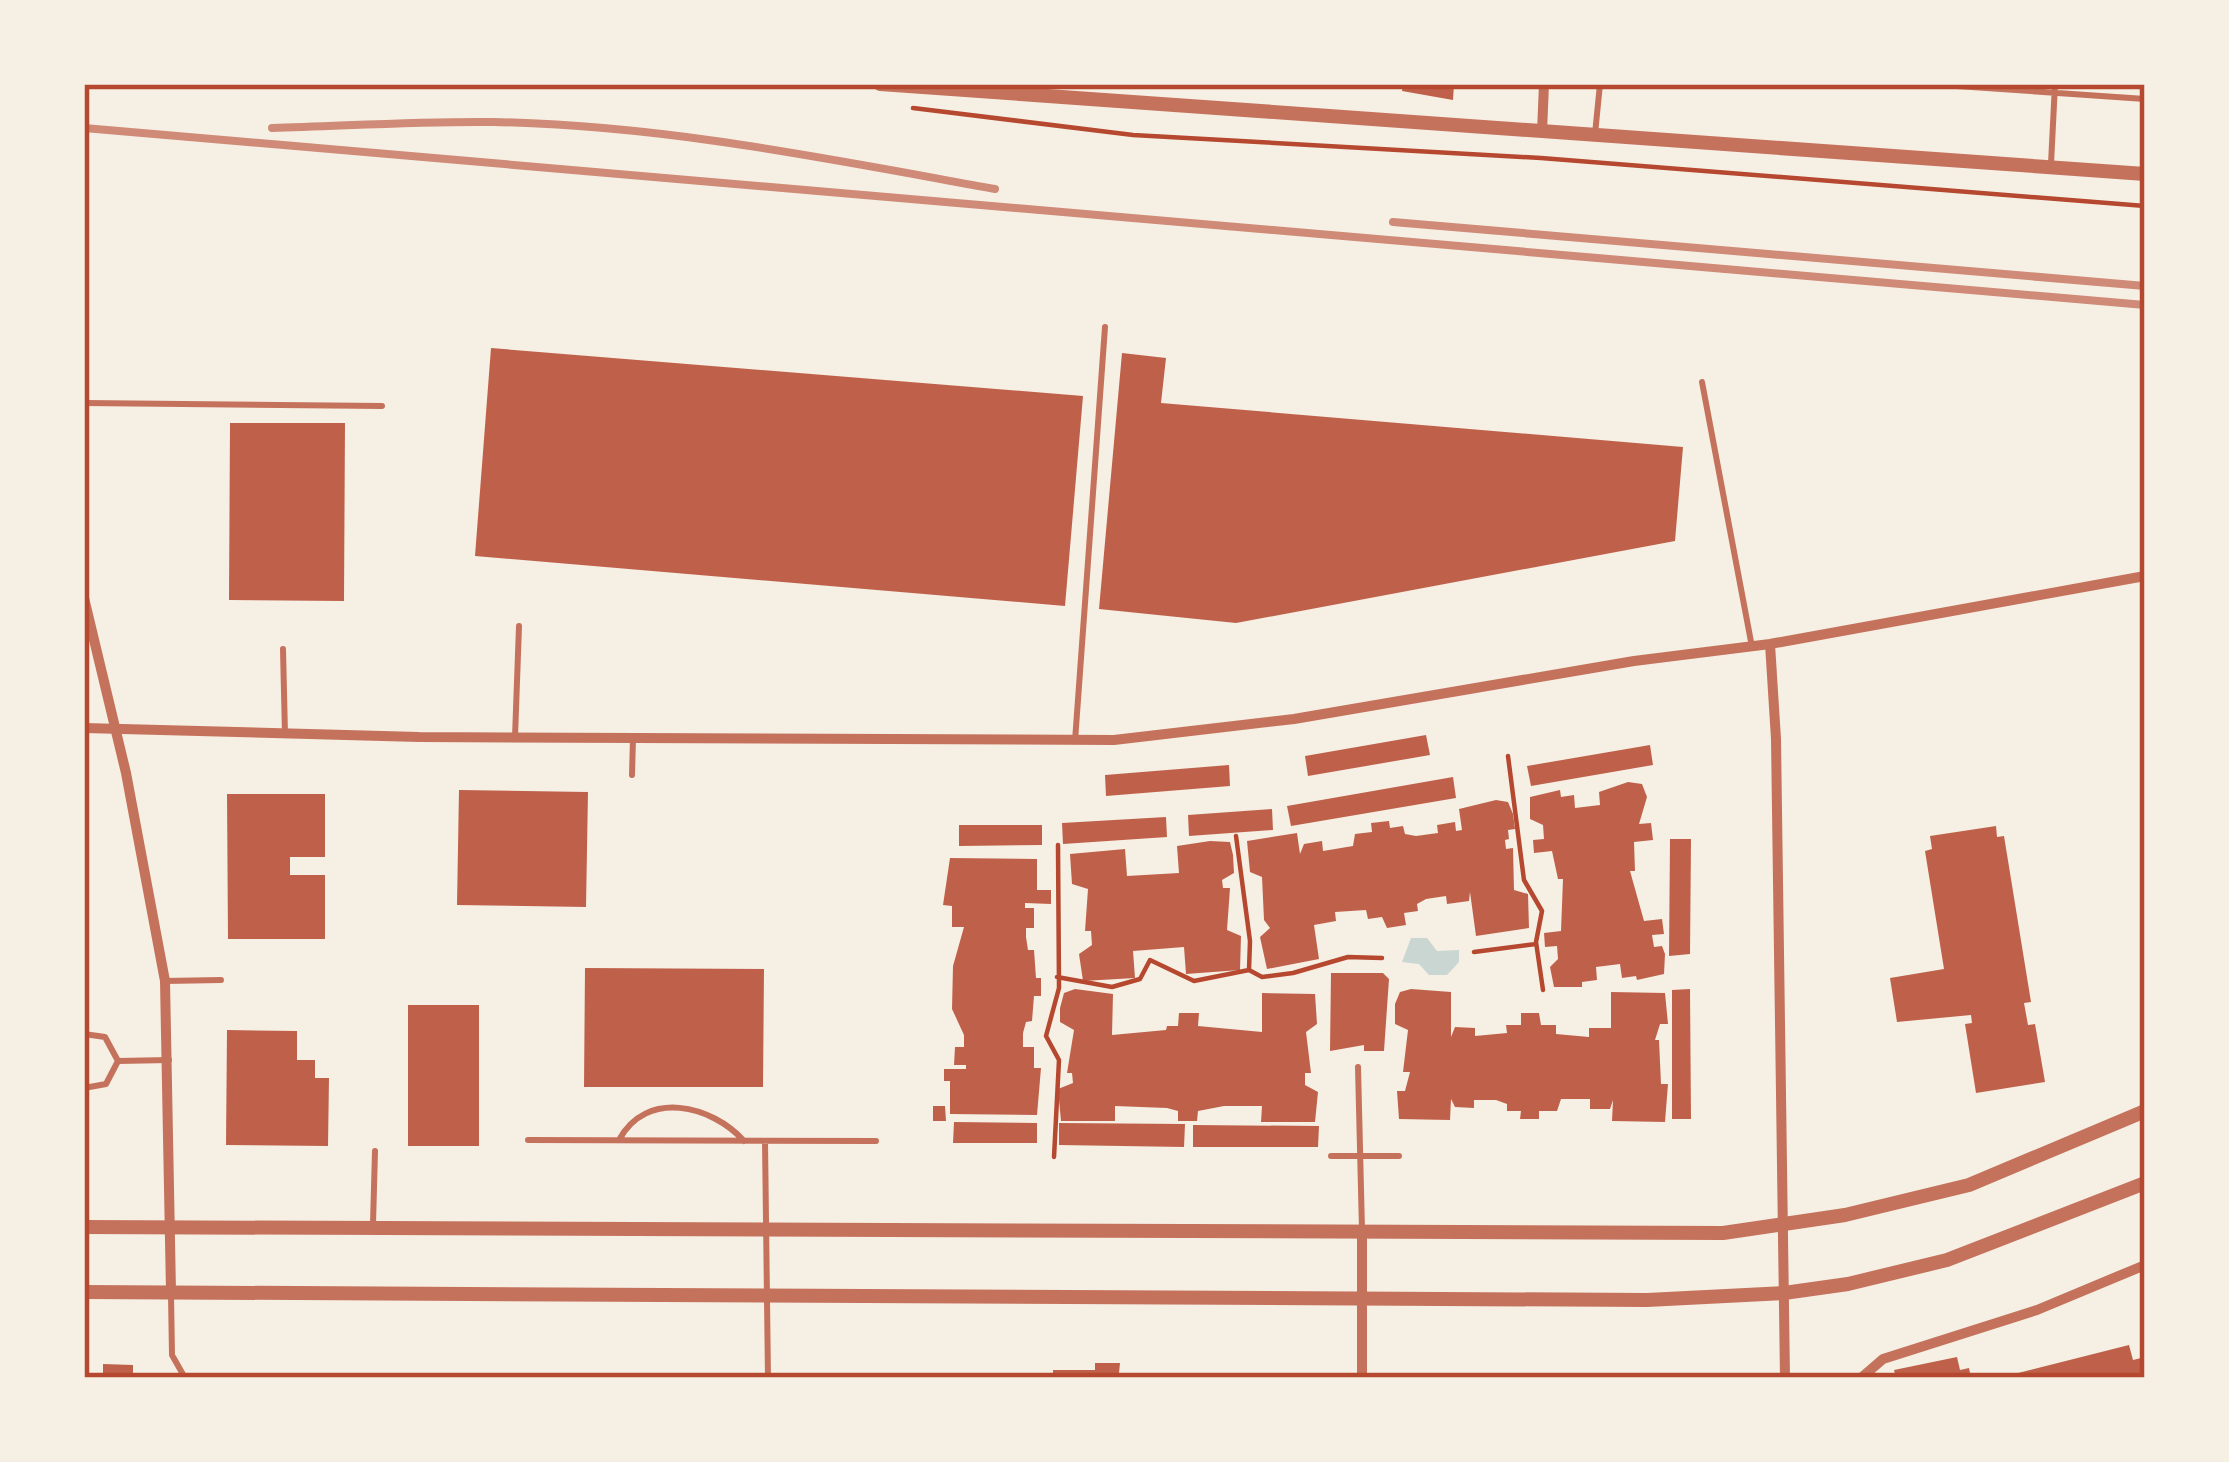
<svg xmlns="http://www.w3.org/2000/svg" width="2229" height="1462" viewBox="0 0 2229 1462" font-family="Manrope,sans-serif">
  <rect width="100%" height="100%" fill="#f6efe4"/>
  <path fill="#c9d6d2" d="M1411,938H1427L1437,951L1459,950V962L1447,975H1429L1419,964L1402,962Z"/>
  <path fill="#bf614a" d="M1403,84H1454L1453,100L1402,91Z
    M491,348L1083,396L1065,606L475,556Z
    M1122,353L1166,358L1161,403L1683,447L1675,541L1236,623L1099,609Z
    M230,423H345L344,601L229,600Z
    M1426,735L1430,755L1308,776L1305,756Z
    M1650,745L1653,765L1531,786L1527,766Z
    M1229,765L1230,786L1106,796L1105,775Z
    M1453,777L1456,798L1291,826L1287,806Z
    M1628,782L1642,784L1647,797L1639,824L1651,823L1653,840L1634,842L1635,871H1630L1644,921L1662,919L1664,934L1652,935L1654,947L1662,946L1665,954L1664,974L1637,980L1636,976L1622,978L1620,964L1596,967L1597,980L1582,982V987H1554L1550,967L1558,959L1557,946L1545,947L1544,933L1561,931L1563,879H1558L1552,851L1534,853L1533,840L1544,839L1543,825L1530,819V797L1560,790L1561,797L1574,795L1575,808L1600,805L1599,792Z
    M459,790L588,792L586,907L457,905Z
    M227,794H325V857H290V875H325V939H228Z
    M1496,800L1508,802L1513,814L1515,829L1508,830L1509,839L1505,840L1506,849L1513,848L1514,890L1528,894L1529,928L1476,936L1470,892L1469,901L1447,904L1446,896L1426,899L1417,904L1418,911L1404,913L1406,925L1387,928L1382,917L1368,919L1366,910L1335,912L1336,921L1314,925L1319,959L1267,969L1260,937L1270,928L1264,920L1262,877L1250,872L1247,841L1297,833L1300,854L1304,844L1322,841L1323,851L1353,846L1355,834L1372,832L1371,823L1389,821L1390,828L1403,826L1405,834L1416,836L1438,833L1437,825L1455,822L1456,831L1462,830L1459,809Z
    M1272,809L1273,830L1189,836L1188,815Z
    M1166,817L1167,837L1063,844L1062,823Z
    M959,825H1042V845L959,846Z
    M1996,826L1997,837L2004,836L2031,1002L2024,1003L2028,1025L2035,1024L2045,1082L1976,1093L1965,1024L1972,1023L1971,1015L1897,1022L1890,978L1944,969L1925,851L1932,849L1930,836Z
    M1670,839H1691L1690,954L1669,956Z
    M1210,841L1230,842L1233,855L1234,873L1222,880L1223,888H1230L1227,930L1241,936L1240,970L1186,974L1184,947L1133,951L1135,978L1083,981L1079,954L1092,945L1091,931H1085L1088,889L1072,884L1070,854L1125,849L1127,876L1179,873L1177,846Z
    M950,858L1037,859V890H1051V904L1025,903V908H1034V928H1026V937L1028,950H1034L1036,978H1041V996H1034L1032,1021L1026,1022L1023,1033V1047H1034V1068H1041L1037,1115L950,1114V1081H944V1069H966V1065H954L955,1047H964V1035L952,1009L953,966L964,927H952V906L943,905Z
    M585,968L764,969L763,1087H584Z
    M1331,973H1383L1389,979L1384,1051H1364V1045L1330,1051Z
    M1075,989L1113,994L1112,1035L1166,1030L1167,1026H1178L1179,1013H1199L1198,1026L1262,1032V993L1315,994L1317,1024L1306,1032L1311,1073H1305V1085L1318,1092L1315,1122H1261L1262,1106H1224L1198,1111L1197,1121H1178V1111L1167,1108L1115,1106V1121H1061L1058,1089L1073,1083L1072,1073H1067L1074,1030L1060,1022V1008L1064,993Z
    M1411,989L1451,992V1037L1455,1027L1475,1028V1036L1507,1033L1506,1025H1521V1013H1539L1541,1025H1556V1034L1589,1037V1028H1611V992L1665,993L1668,1024H1660L1655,1040H1659L1661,1084H1668L1665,1122L1612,1121L1613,1100L1610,1109H1590V1099H1561L1557,1111H1539V1119H1520L1521,1111H1507V1104L1496,1100H1474V1108L1455,1107L1451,1099L1450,1120L1399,1119L1397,1091H1405L1410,1072H1403L1408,1030L1395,1024V1004L1400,992Z
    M1690,989L1691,1119H1672V990Z
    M408,1005H479V1146H408Z
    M227,1030L297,1031V1060H315V1078H329L328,1146L226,1145Z
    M933,1106H945L946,1121H933Z
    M954,1122L1037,1123V1143H953Z
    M1059,1123L1185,1124L1184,1147L1059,1145Z
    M1193,1125L1319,1126L1318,1147H1193Z
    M2129,1345L2133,1360L2145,1357V1378H1998Z
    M1957,1357L1960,1370L1969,1368L1971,1378H1896L1894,1370Z
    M1095,1363H1120L1119,1373H1168V1378H1053V1370H1095Z
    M103,1364L133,1365V1378H103Z"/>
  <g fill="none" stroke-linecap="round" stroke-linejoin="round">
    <path stroke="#b5482f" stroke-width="4.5" d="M913,108L1133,135L1541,158L2145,206
      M1508,756L1524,880L1542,911L1536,942L1543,990
      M1236,836L1250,941L1249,970
      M1474,952L1536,944
      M1057,977L1112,987L1140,979L1150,960L1194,981L1249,970L1262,977L1293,973L1348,957L1382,958
      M1054,1157L1059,1060L1046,1036L1059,988L1058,845"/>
    <path stroke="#c5725c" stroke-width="6" d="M1927,84L2145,99
      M1595,134L1600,84
      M2051,164L2055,84
      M1702,382L1752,647
      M84,403L382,406
      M283,649L285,735
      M515,737L519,626
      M1075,741L1105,327
      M632,775L633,738
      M165,981L221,980
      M84,1034L105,1037L118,1061L106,1084L84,1088
      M118,1061L169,1060
      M1358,1067L1362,1230
      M528,1140L876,1141
      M619,1140C646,1089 712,1105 744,1141
      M765,1141L768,1378
      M1331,1156H1399
      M373,1224L375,1151
      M171,1295L172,1355L185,1378"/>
    <path stroke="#c5725c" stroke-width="10" d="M1542,132L1544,84
      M84,598L126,773L165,981L171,1292
      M1770,644L1776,739L1785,1378
      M84,728L419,737L1114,740L1294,719L1634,661L1770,644L2145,576
      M1362,1234V1378
      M1861,1378L1883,1359L2037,1310L2145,1265"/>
    <path stroke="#c5725c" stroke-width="14" d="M880,84L2145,174
      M84,1227L1723,1233L1845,1215L1969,1185L2145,1111
      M84,1292L1647,1300L1784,1293L1848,1284L1947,1260L2145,1183"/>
    <path stroke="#cf8b77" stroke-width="8" d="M84,128L2145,305
      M272,128C346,126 420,121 493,122C663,125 829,159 995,189
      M1393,222L2145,286"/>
  </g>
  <rect width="2229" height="1462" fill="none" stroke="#f6efe4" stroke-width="174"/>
  <rect x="87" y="87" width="2055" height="1288" fill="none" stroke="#b5482f" stroke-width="4.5"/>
</svg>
